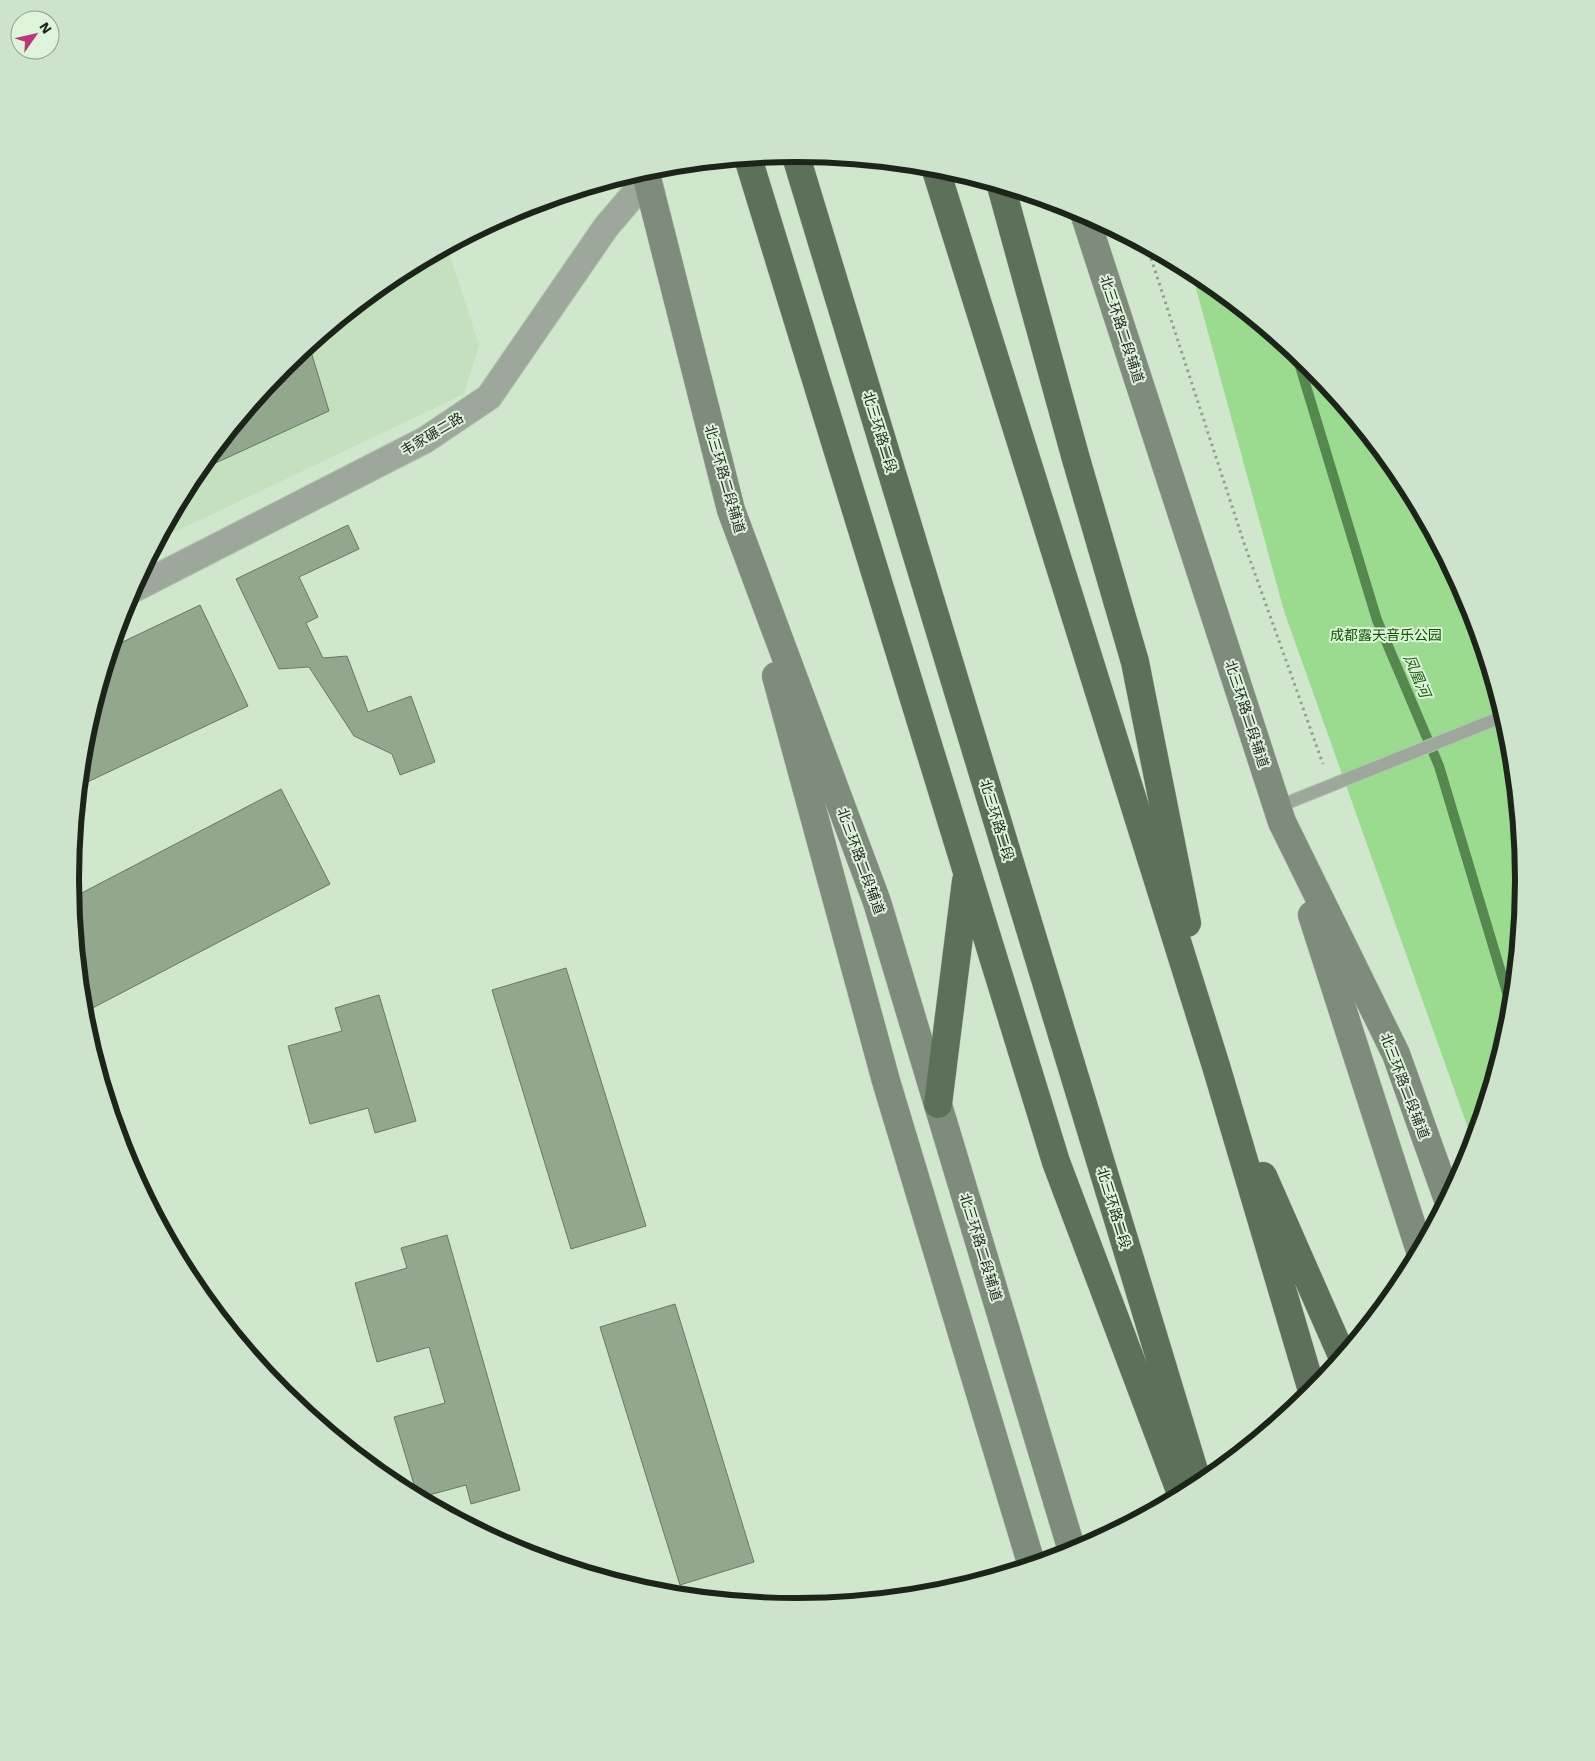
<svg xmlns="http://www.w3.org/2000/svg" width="1595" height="1761" viewBox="0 0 1595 1761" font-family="'Work Sans','Noto Sans SC',sans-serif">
  <rect width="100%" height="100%" fill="#d0e7cd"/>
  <path fill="#c4e0bf" d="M447,247L479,345L464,394L158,540L193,476L283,366L394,275Z"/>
  <path fill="#9adb90" d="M1191,270L1202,276L1312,366L1403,477L1470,602L1511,739L1525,881L1511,1023L1474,1145L1284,611Z"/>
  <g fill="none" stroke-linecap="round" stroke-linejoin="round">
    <path stroke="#56874f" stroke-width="10" d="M1296,353L1377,620L1439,766L1512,1009"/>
  </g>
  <path fill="#92a78e" stroke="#667a63" d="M309,345L329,411L196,472L283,366Z
    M348,525L359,549L299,577L318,617L306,623L323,658L347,656L368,712L411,696L435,762L400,775L392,754L354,736L309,667L279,669L236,579Z
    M200,605L248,706L79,786L84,738L112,647Z
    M281,789L330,884L83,1013L72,898Z
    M566,968L646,1226L571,1249L492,990Z
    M379,995L416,1121L375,1133L368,1108L310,1124L288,1046L342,1031L335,1008Z
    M447,1235L520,1490L471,1504L466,1485L418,1498L394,1417L445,1403L429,1347L377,1362L355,1283L407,1268L401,1248Z
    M675,1304L754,1562L680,1585L600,1327Z"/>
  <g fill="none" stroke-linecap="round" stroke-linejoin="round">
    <defs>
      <path id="service" d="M1277,807L1494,720L1505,719"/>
      <path id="minor" d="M132,590L425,440L489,397L606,227L647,179"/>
      <path id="secondary" d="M645,170L731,510L877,902L1073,1554
        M1084,213L1282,822L1396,1054L1448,1200
        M776,676L886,1081L1032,1566
        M1312,915L1420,1251"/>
      <path id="trunk" d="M795,153L1199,1487
        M748,158L1056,1162L1182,1496
        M935,167L1216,1066L1313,1394
        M1001,186L1076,459L1135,662L1187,923
        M938,1104L966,881
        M1263,1176L1343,1358"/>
    </defs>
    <use href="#service" stroke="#b0c4ad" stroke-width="14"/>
    <use href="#minor" stroke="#b0c4ad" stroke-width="28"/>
    <use href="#secondary" stroke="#b0c4ad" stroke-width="29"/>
    <use href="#trunk" stroke="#b0c4ad" stroke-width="29"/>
    <path stroke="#90a28e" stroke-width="3" stroke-dasharray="2.5 4" stroke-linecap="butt" d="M582,189L601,186
      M1147,246L1244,543L1323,764"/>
    <use href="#service" stroke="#9ea79c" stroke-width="12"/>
    <use href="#minor" stroke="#9ea79c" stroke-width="26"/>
    <use href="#secondary" stroke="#7e8c7b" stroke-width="28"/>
    <use href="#trunk" stroke="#5d705a" stroke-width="28"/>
  </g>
  <g text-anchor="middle" stroke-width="4" stroke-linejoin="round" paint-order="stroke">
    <g font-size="14" fill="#1d251b" stroke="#ddf4da">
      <text transform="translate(1122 329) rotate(72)" y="5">北三环路二段辅道</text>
      <text transform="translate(880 432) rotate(73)" y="5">北三环路二段</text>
      <text transform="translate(432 434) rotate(-31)" y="5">韦家碾二路</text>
      <text transform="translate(725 479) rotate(74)" y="5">北三环路二段辅道</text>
      <text transform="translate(1247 714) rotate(72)" y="5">北三环路二段辅道</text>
      <text transform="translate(997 820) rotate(73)" y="5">北三环路二段</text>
      <text transform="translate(861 861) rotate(70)" y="5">北三环路二段辅道</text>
      <text transform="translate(1405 1086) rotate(69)" y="5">北三环路二段辅道</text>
      <text transform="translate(1114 1208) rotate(73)" y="5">北三环路二段</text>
      <text transform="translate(981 1247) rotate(73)" y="5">北三环路二段辅道</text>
    </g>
    <g font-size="14" fill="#105404" stroke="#ddf4da">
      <text x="1386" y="640">成都露天音乐公园</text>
    </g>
    <g font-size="15" font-style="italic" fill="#1c5e12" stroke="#ddf4da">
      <text transform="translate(1417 676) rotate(67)" y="5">凤凰河</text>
    </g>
  </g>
  <path d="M0 0H1595V1761H0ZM79 880a718 718 0 1 1 1436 0a718 718 0 1 1-1436 0Z" fill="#cee3cb" fill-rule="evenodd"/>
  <path fill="none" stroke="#1d251b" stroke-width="6" d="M79 880a718 718 0 1 1 1436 0a718 718 0 1 1-1436 0Z"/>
  <g transform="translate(35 35) rotate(56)"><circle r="24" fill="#ddf4da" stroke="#90a18e"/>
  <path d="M0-4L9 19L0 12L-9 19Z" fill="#ba377e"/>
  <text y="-8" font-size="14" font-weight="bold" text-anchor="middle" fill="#1d251b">N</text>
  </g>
</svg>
